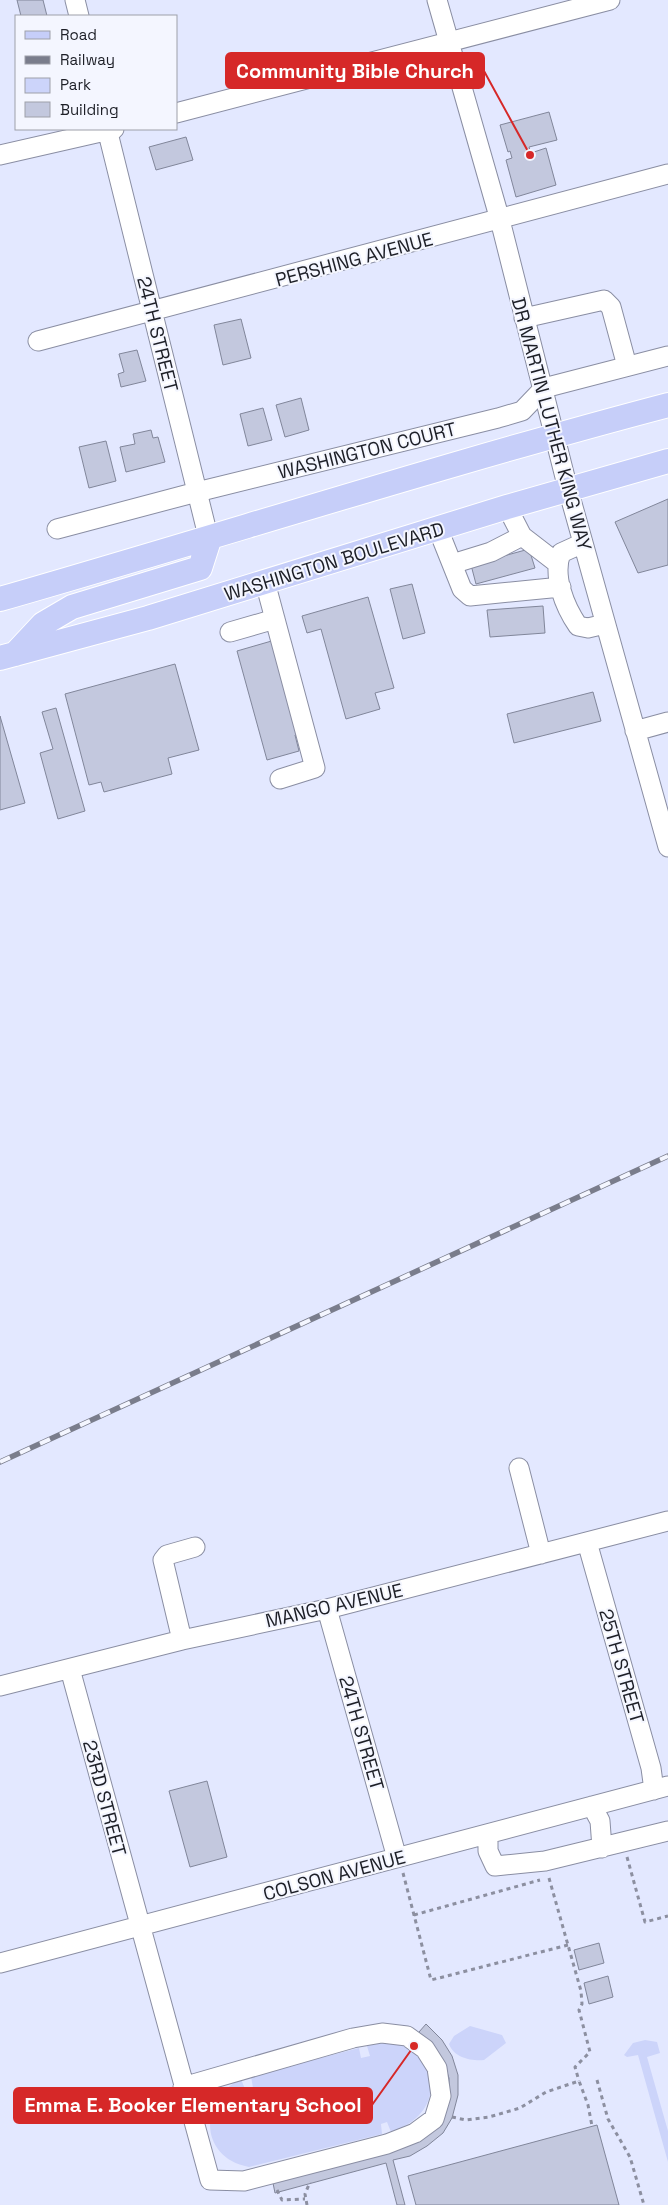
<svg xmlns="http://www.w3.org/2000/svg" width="668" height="2205" viewBox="0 0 668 2205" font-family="'Space Grotesk',sans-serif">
  <rect width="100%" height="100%" fill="#e3e8ff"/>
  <path fill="#ccd4fa" d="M470,2026L502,2035L506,2043L484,2060C471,2061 454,2058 449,2044L454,2036Z
    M645,2040L657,2042L660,2053L647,2057L668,2131V2162L638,2055L627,2057L624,2055L633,2043Z
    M393,2041C444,2059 444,2115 391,2132L387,2122L381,2124L382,2134L249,2167C199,2158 198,2100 241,2079L245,2089L253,2088L251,2076L359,2048L361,2058L370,2056L367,2046Z"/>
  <path fill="#c3c8de" stroke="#81869a" d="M17,0H43L47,16H21Z
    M549,112L557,140L529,147L531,153L546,148L556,185L516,197L506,160L512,158L510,151L508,152L500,125Z
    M186,137L193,160L156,170L149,147Z
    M241,319L251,358L223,365L214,325Z
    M137,350L146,381L121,387L118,374L124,372L119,354Z
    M301,398L309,430L285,437L276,405Z
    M263,408L272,440L248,446L240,414Z
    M151,430L153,438L158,437L165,462L126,472L120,447L135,444L133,434Z
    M106,441L116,481L89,488L79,447Z
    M668,499V565L638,573L615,522Z
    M529,549L535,568L476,584L471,565Z
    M412,584L425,633L403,639L390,589Z
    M368,597L394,688L375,693L380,709L346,719L321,629L307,633L302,616Z
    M543,606L545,633L490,637L487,610Z
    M275,640L300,734L295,735L299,751L267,760L237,651Z
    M175,664L199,750L168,758L172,774L104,792L101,782L89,785L65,694Z
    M593,692L601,721L514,743L507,714Z
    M56,708L85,811L58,819L40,753L53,749L42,712Z
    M0,716L25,803L0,810Z
    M207,1781L227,1857L190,1867L169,1791Z
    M599,1943L604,1963L579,1970L574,1950Z
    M608,1976L613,1997L589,2004L584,1983Z
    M426,2024L442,2040L452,2056L458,2075V2095L452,2118L443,2133L427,2146L410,2156L393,2160L405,2205H397L386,2163L275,2193L273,2183L409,2145L428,2133L449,2094V2078L443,2062L419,2032Z
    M597,2125L619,2205H416L408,2176Z"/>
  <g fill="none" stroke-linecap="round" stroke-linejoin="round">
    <defs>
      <path id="minor" d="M75,0L79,16
        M437,0L500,220L568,489L668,847
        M176,113L610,0
        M107,129L209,540
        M0,155L114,129
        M524,318L604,300L611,307L627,366
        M38,341L668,174
        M507,507L522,536L557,563
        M57,529L197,492L498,418L522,411L544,388L668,356
        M438,529L462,589L470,596L561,587
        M583,543L561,553C552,576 565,607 578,626L588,628L605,624
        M452,564L491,552L522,536
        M265,582L315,768L280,779
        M230,632L275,619
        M635,731L668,722
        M519,1468L541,1554
        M587,1542L651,1768L654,1790
        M327,1609L397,1858
        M182,1640L163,1560L167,1555L195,1547
        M70,1669L210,2180L244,2181L387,2144L415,2133L434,2119L441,2096L437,2068L425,2049L407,2036L382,2033L353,2038L183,2087
        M0,1686L182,1640L327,1609L668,1521
        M592,1806L600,1821L602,1848
        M488,1834V1851L495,1866L545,1861L668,1831
        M0,1963L668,1786"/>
      <path id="major" d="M0,599C223,535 444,464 668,405
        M15,654L43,624L72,607L200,568L209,540
        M0,658L148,618L507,507L668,461"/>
    </defs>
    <use href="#minor" stroke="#8a8ea3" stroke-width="21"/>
    <use href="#major" stroke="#fff" stroke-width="26"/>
    <path stroke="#8c8fa0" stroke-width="3" stroke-dasharray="4 4" stroke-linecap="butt" d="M627,1857L645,1922L668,1916
      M403,1873L431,1980L568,1945
      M549,1878L581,1991L582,2004L579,2010L590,2052L575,2067L579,2081
      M414,1915L540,1880
      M597,2080L608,2119L630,2157L644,2205
      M452,2117L466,2120L489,2117L520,2108L546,2092L579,2081L588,2105L592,2126
      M277,2190L282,2200L305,2199
      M307,2205L305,2194L310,2182"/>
    <use href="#minor" stroke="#fff" stroke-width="19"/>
    <use href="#major" stroke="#c6cef9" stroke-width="24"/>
    <defs>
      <path id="rail" d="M0,1462L668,1156"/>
    </defs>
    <use href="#rail" stroke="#7a7d8c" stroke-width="5.5"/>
    <use href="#rail" stroke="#f4f6ff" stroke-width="4" stroke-dasharray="11" stroke-linecap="butt"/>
  </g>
  <g text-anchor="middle" stroke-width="4" stroke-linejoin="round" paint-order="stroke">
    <g font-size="19" fill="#1d1f27" stroke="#f4f6ff">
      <text transform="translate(354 259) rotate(-15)" y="7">PERSHING AVENUE</text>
      <text transform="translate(158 334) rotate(76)" y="7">24TH STREET</text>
      <text transform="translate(552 424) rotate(75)" y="7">DR MARTIN LUTHER KING WAY</text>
      <text transform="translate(367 450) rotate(-14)" y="7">WASHINGTON COURT</text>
      <text transform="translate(334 561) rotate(-17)" y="7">WASHINGTON BOULEVARD</text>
      <text transform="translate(334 1605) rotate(-13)" y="7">MANGO AVENUE</text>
      <text transform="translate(622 1666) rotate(74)" y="7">25TH STREET</text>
      <text transform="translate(362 1733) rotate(74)" y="7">24TH STREET</text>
      <text transform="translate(105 1798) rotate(75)" y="7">23RD STREET</text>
      <text transform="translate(334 1875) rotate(-15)" y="7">COLSON AVENUE</text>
    </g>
  </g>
  <path fill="none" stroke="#d62828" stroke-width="2" d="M530 155L484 71M414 2046L372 2105"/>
  <g fill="#d62828" stroke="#f4f6ff" stroke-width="2">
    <circle cx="530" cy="155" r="5"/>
    <circle cx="414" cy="2046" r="5"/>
  </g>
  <g fill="#d62828" stroke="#d62828" stroke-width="2">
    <rect x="226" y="53" width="258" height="35" rx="5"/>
    <rect x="14" y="2088" width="358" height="35" rx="5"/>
  </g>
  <g font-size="20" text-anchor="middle" font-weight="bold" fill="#fff">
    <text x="355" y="78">Community Bible Church</text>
    <text x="193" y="2112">Emma E. Booker Elementary School</text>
  </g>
  <rect x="15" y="15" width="162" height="115" fill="#f4f6ff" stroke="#9ea0a9"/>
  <rect x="25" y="31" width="25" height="8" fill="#c6cef9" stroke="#9ea0a9"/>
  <text x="60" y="40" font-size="15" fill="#1d1f27">Road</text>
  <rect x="25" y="56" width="25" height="8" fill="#7a7d8c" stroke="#9ea0a9"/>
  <text x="60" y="65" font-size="15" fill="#1d1f27">Railway</text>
  <rect x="25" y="78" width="25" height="15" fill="#ccd4fa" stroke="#9ea0a9"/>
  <text x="60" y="90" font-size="15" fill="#1d1f27">Park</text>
  <rect x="25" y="102" width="25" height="15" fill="#c3c8de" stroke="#9ea0a9"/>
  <text x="60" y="115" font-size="15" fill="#1d1f27">Building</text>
</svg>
